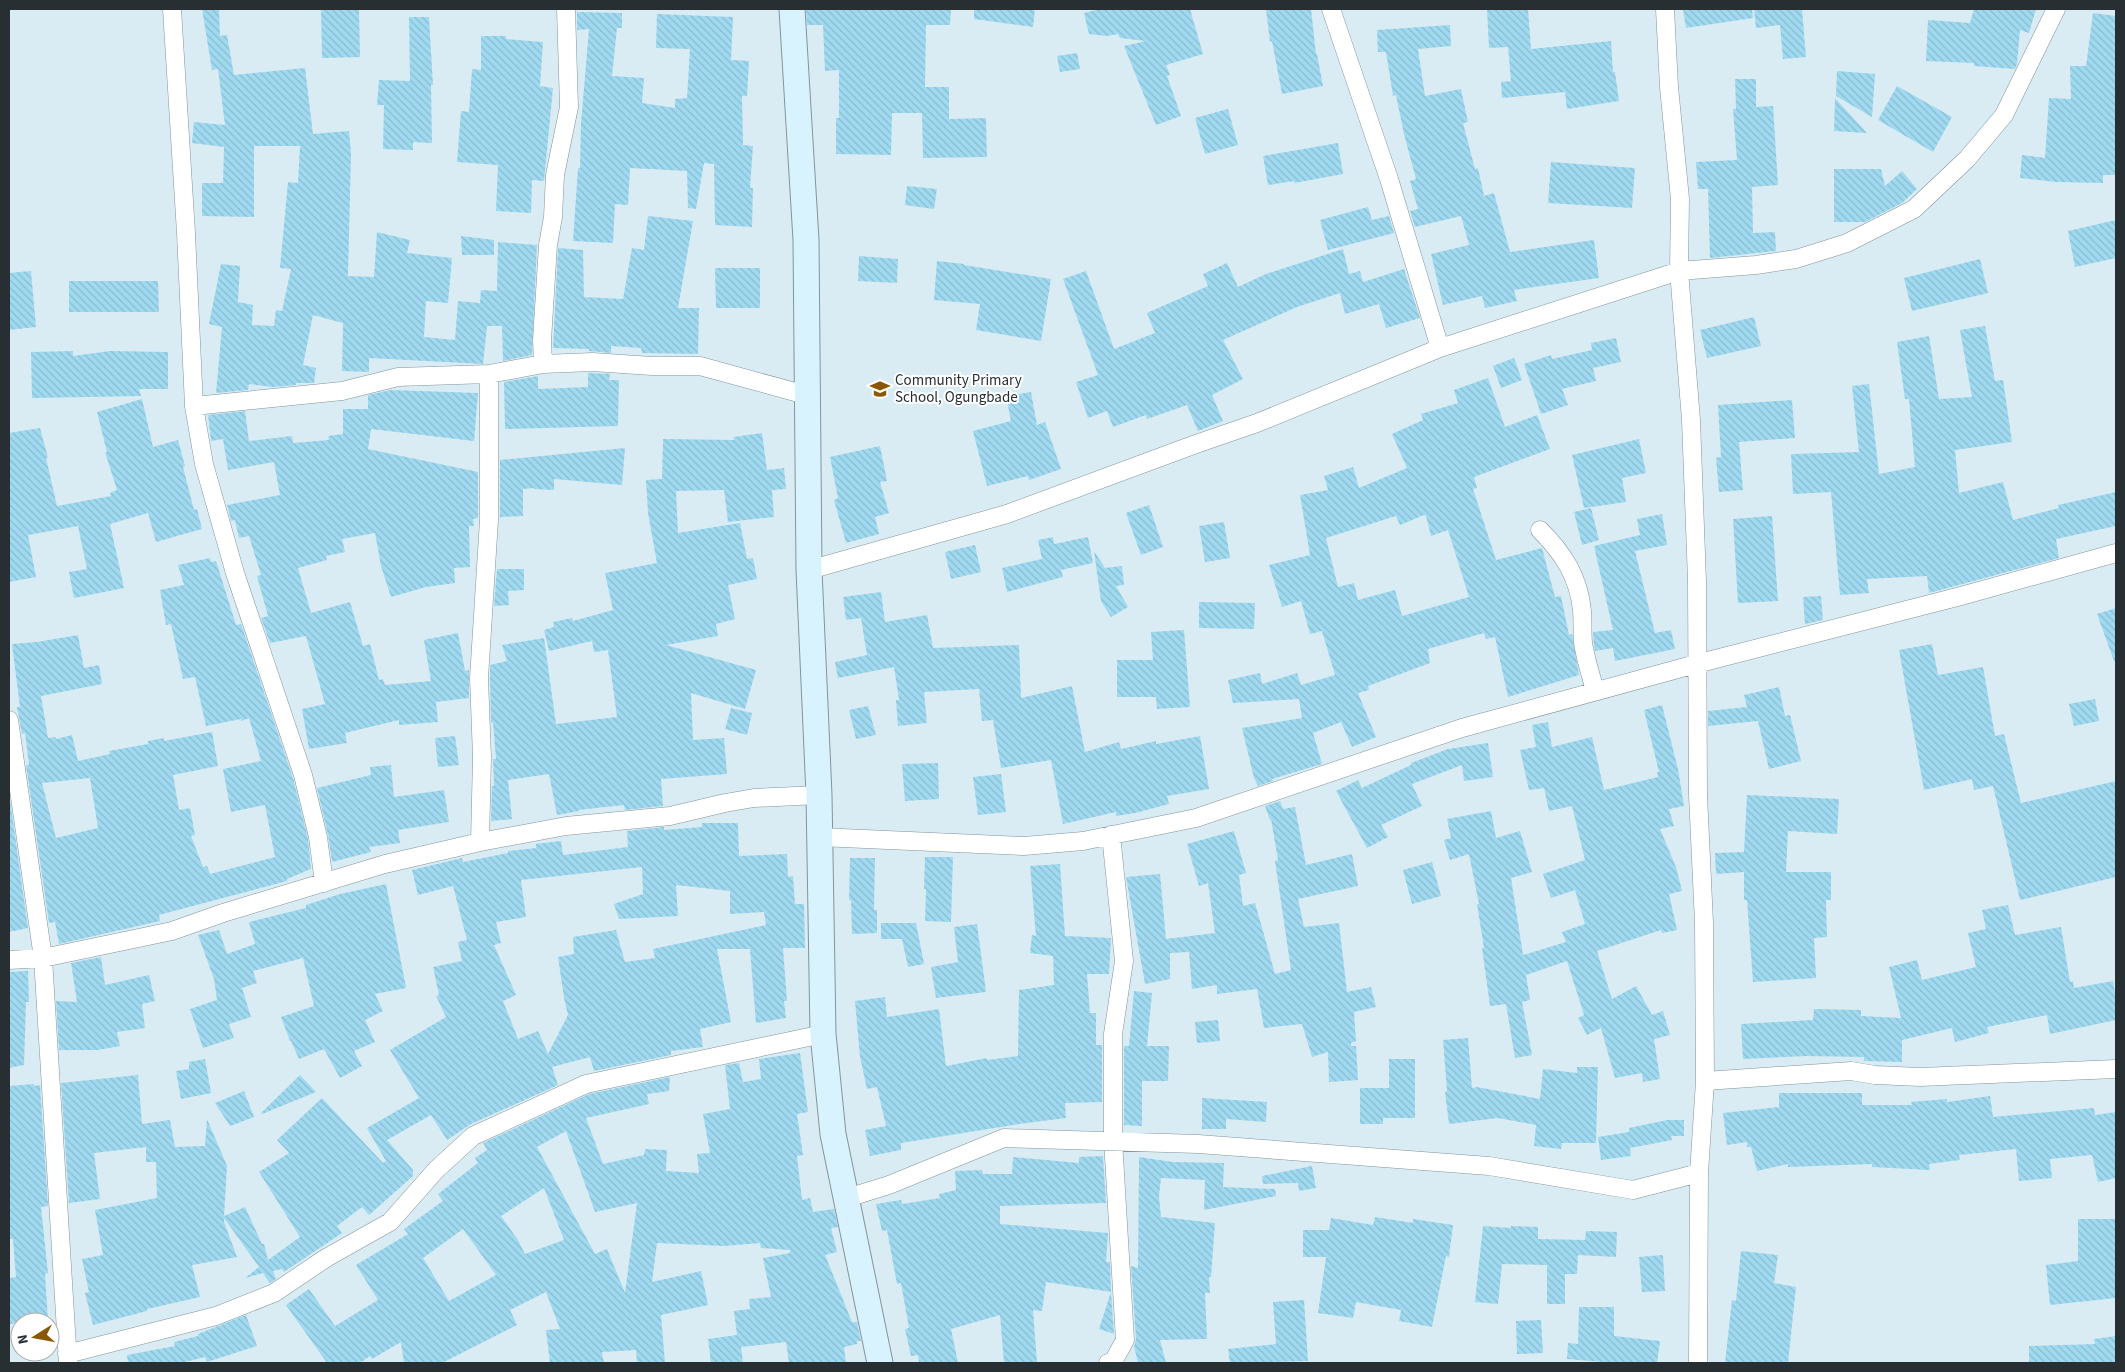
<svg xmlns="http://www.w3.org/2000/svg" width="2125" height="1372" viewBox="0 0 2125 1372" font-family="'Source Sans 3',sans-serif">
  <defs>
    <pattern id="building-back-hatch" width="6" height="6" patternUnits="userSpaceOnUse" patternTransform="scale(1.25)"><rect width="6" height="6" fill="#a0daf1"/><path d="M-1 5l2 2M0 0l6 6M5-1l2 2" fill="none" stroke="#8abbcf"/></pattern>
  </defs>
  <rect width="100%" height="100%" fill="#d9ecf4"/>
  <path fill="url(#building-back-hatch)" fill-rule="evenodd" d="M202,9H219L220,36L227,35L234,75L305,68L313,134L349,131L351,153L348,276L374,277L377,232L410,240L407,253L452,258L448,303L426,301L424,337L455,340L458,301L480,303L481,290L497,291L498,242L537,245L532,355L503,361L502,326H487L483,364L369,358V372L342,371L343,323L313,315L303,365L316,368L314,383H296V385L273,387L249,384L248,390L216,393L222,327L209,324L221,264L240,266L238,302L253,305L252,325L274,326L276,310L282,311L291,269L280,268L288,182L298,183L300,146H254V217L202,216V183H223L224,147L192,143L194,122L225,125L218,69L212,70Z
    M321,9H359L360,57L322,58Z
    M806,9H951L950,25H926L925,87H949V119L986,118L987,157L923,158L922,113H892L891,155L836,154V118H839V70L825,71L823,25H807Z
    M974,9H1035L1033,27L974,19Z
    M1100,9H1190L1203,54L1166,65L1170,75L1167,76L1181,116L1156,125L1124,46L1146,41L1120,38L1118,34L1107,36L1089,34L1084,13Z
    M1266,9H1311L1316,54H1317L1323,86L1282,94L1272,41L1270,42Z
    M1487,9H1528L1531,49L1611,41L1613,72H1615L1619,101L1567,109L1565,92L1502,98L1501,82L1511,81L1508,47L1489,48Z
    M1683,9H1752L1753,18L1686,28Z
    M1754,9H1802L1806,57L1783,59L1780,25L1756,28Z
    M1974,9H2036L2029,33L2020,30L2017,64L2015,69L1974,66V63L1926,61L1928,20L1970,23Z
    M577,12L622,13V28H617L612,76L644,78L642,103L675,108V99L687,98L690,49L656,48L657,14L733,17L731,60L749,61L747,96H742L743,145L753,146L750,188H753L752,227L715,225L714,164L704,163L696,209L688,208L687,171L630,168L628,205L615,204L613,243L573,241L578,168H580L581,124L589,29L577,30Z
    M2093,13L2116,16V175H2103V183L2056,182L2020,178L2022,155L2045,158L2049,98L2071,99L2070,66H2086Z
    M409,17H429L433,85H431L432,143L413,142V150L383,149L384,105H377L379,80L410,81Z
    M1450,25L1451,46L1418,49L1425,96L1461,89L1468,122L1463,123L1475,169L1478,168L1484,196L1494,193L1510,252L1594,240L1599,278L1514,290L1517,301L1485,308L1482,296L1443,305L1431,254L1469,245L1461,216L1415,227L1410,211L1418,209L1410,181L1416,179L1404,134L1396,95L1393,96L1386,52H1378L1377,30Z
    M481,36H506V39L543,42L540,86L553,88L544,181L532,180L531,213L496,211L498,165L457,162L461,111L469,112L472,69L481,70Z
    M1077,53L1080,69L1060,72L1057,56Z
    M1837,71L1875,74L1872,117L1836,96Z
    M1735,79H1756V107L1773,106L1778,185L1752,187L1753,233L1775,232L1776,251L1710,258L1708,189H1698L1696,162L1737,160L1733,109H1736Z
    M1897,86L1952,117L1933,152L1878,120Z
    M1835,98L1867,133L1834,131Z
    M1228,109L1238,145L1205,154L1195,118Z
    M1338,143L1343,174L1294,183V181L1268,185L1263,156Z
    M1551,162L1635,168L1632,208L1548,203Z
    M1834,169H1881L1885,186L1902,171L1917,189L1902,203L1865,222H1834Z
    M907,186L937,189L934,209L905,205Z
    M1368,207L1372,220L1389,216L1394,233L1328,250L1320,220Z
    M648,216L693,221L678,308H699L698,354L642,353L641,348L611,346V353L589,351V349L553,348L558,248L583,250L584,297L623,299L632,248L644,250Z
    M2116,220V258L2075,267L2068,231Z
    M461,236L494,240V255H462Z
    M1343,249L1349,274L1360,271L1363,282L1404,269L1420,318L1386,328L1379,304L1345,314L1340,293L1297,307L1223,340L1243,379L1212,395L1223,421L1198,431L1187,405L1147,419L1146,415L1113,427L1107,411L1088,418L1076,382L1098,375L1063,279L1086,271L1114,349L1155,333L1147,313L1208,286L1203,274L1227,263L1238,287L1266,274Z
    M859,256L898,259L897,283L858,281Z
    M1980,259L1988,293L1912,311L1904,278Z
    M937,261L964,264V265L1051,279L1041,341L976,330L980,304L934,300Z
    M715,268H760V308H716Z
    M31,271L36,327L9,330V273Z
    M69,281H158L159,312H69Z
    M1754,317L1761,346L1707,358L1700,330Z
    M1985,326L1995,381L2003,380L2012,442L1955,450L1959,493L2003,482L2013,520L2059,508L2058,505L2116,492V526L2056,539L2059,558L1929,593L1927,576L1867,579L1869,593L1840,595L1831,492L1793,494L1791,454L1859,452L1852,386L1869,384L1879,474L1915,467L1909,399H1905L1897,342L1929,336L1939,399L1972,397L1960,330Z
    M1616,338L1621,362L1593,368L1596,381L1562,389L1568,405L1541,414L1524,364L1551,355L1552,359L1592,350L1591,343Z
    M73,351V356L110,351L168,352V389H139L141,396L32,398L31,352Z
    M1514,358L1522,380L1501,388L1493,366Z
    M588,373L610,374L609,380H619L618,426L505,429L504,382L538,376V389L588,387Z
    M1488,378L1505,427L1537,415L1550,449L1474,477L1477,488L1473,489L1496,560L1542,548L1555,597L1561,596L1569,635L1572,634L1579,675L1508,697L1495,637L1486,639L1484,633L1428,649L1430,663L1368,686L1369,690L1358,693L1376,737L1352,747L1341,722L1313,733L1322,764L1272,779L1273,781L1258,786L1254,778L1242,728L1302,718L1299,699L1233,703L1228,680L1260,673L1262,684L1297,673L1301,685L1335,675L1322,631L1310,634L1301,601L1282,607L1269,565L1310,555L1300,495L1328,490L1324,476L1353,467L1359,488L1407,468L1392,434L1423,420L1421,414L1458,403L1454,390ZM1424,515L1426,516L1431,536L1448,530L1469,597L1402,616L1395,590L1358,600L1354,583L1338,587L1326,538L1396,516L1400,525Z
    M391,390L478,393L474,441L371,429L368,449L478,472V518L473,519L474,526H469L470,567L454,568L455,583L426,587L391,597L381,566L375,533L342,539L345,552L326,556L327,560L298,568L311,613L350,602L363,646L370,644L379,680L383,679L385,685L431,681L424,640L458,633L465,671L469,670V698L436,702L438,722L399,725V720L345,733L347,743L309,749L302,709L325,704L306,636L270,643L261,618L268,616L257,576L261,575L249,536L239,538L235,520L231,521L227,505L280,495L274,462L228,470L223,439L211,441L208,415L245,411L249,441L292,436L293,443L329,440L328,436L343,434V409H368V395Z
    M1031,392L1037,425L1045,422L1061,469L1029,480L1028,476L987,486L973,431L1011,421L1006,396Z
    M142,399L153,447L178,440L185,466L183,467L194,510L197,509L202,529L156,542L148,513L110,524L124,588L74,598L69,572L87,569L78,526L28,535L36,577L9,582V433L40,428L48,458H46L57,506L111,496L110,493L117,490L105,452H107L97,412Z
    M1792,400L1795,438L1739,442L1743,490L1719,492L1716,458L1721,457L1718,405Z
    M762,433L767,470L784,468L786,489L772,490L774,517L728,522L724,490L676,491L678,533L740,523L747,559L753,558L757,579L728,585L735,619L716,624L718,636L666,645L756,670L745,709L691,693L693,740L724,738L727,774L661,779L663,806L625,810L624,805L578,810L579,811L557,815L549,774L508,780L512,819L491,821L492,786H494L493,759H496L493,722L491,723L490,678V665L507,661L502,645L544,638L556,724L617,717L608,650L594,652L592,641L549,651L544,630L554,627L553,622L572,618L573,621L613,610L605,573L657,563L648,513L646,480L662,479L663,439L734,440V437Z
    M1639,439L1646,473L1622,478L1626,502L1584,508L1572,455Z
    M880,446L887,481L880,482L889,513L875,517L879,534L846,543L834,500L838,498L830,457Z
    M625,448L622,485L554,479V490L534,489V488L523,489V516L500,517V460Z
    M1149,505L1163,547L1141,555L1126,513Z
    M1591,508L1599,540L1582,545L1574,512Z
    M1662,514L1667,545L1635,551L1655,633L1671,630L1675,649L1615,661L1613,648L1595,651L1594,646L1593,632L1613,630L1594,546L1640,535L1637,519Z
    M1772,516L1778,601L1738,603L1733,519Z
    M1224,522L1230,558L1205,562L1199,526Z
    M1053,537L1054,544L1088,537L1093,563L1061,570L1063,577L1007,592L1002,568L1042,559L1038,540Z
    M975,545L981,572L951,579L945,552Z
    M1094,551L1105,568L1122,566L1124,585L1116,586L1128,607L1111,617L1101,601Z
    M210,558L211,562L216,561L236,625L241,624L293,778L308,839L311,869L287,879V881L159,915L160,921L59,944L55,922L49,923L26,765H29L25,733L22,734L17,707H20L12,644L37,642L78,635L84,668L99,665L102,684L41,696L48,738L55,737L56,739L72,735L78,761L110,754L109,751L148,744V741L164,738V741L212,732L218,766L173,775L179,810L190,808L195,835L191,836L203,867L207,866L210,874L275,857L265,805L231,812L223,769L261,761L249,718L241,721V719L206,726L195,677L183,679L171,624L166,625L160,590L184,585L178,565ZM90,778L98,828L56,838L42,783Z
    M497,569H524V590L508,591L509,605L494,606Z
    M881,592L885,622L927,615L933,648L1019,645L1021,698L1072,686L1085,752L1119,742L1121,749L1156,741V744L1200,736L1209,789L1167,796L1169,804L1135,813L1116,816V812L1063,824L1051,760L1001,768L993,720L982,721L979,689L924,692L927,723L898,726L896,700H899L894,667L838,678L835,662L867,655L861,618L846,620L843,597Z
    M1821,596L1823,620L1805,624L1803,597Z
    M1199,602L1255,603L1254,629L1199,628Z
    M2116,608V661H2114L2097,614Z
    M1184,630L1190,707L1157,709L1156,697H1117V660H1153L1151,632Z
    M1932,644L1938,675L1983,667L1995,736L2004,734L2021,803L2116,781V877L2020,900L1993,786L1974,790L1972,779L1924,790L1899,650Z
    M1779,687L1785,716L1790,715L1801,761L1769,769L1758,721L1708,726V711L1747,707L1744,695Z
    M2095,699L2099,721L2074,726L2069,704Z
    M1662,705L1678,769L1684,806L1669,809L1674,826L1660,829L1676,867L1682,891L1669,894L1677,930L1662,933L1661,930L1597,951L1612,999L1636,986L1652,1015L1663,1011L1670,1035L1654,1039L1660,1079L1643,1082L1642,1073L1615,1078L1601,1028L1587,1035L1578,1018L1584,1015L1567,961L1526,975L1530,1000L1522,1002L1532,1055L1515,1058L1506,1004L1490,1006L1482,948H1484L1477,904H1479L1469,854L1450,860L1444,840L1451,838L1447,819L1491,811L1496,838L1520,831L1532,872L1511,878L1523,955L1566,942L1562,932L1585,924L1575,890L1551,898L1543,874L1585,860L1572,806L1549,811L1544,788L1529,790L1520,750L1536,747L1532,725L1548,722L1552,747L1592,737L1604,790L1658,777L1657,772H1659L1644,710Z
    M868,706L876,735L856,739L849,710Z
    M731,708L752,713L747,735L725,729Z
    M455,736L459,765L438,767L435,738Z
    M1488,743L1493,777L1464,781L1462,765L1412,784L1422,806L1381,825L1388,837L1367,848L1336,791L1358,780L1362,788L1411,765V763L1448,749Z
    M938,763L939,799L905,801L902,764Z
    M391,765L394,797L444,790L449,822L398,830L400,843L369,847L371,852L332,862L328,835L317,788L371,775L370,767Z
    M1001,774L1006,812L978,815L973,777Z
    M9,793L28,928L9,932Z
    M1747,795L1839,799L1837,834L1788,831L1786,872H1831V900H1826L1827,937L1814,938L1816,978L1753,982L1747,900H1744V872L1716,874L1715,853L1744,852Z
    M1280,801L1283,809L1295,807L1306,865L1352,854L1358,886L1298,899L1304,927L1339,923L1347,992L1371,987L1376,1007L1354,1012L1356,1041L1351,1043V1046H1356L1358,1080L1329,1082L1328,1052L1312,1057L1302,1024L1264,1028L1257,989L1217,994V985L1192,989L1189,952L1170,953V979L1145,984L1126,877L1160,874L1166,939L1215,933L1208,883L1199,886L1187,844L1234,831L1246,873L1239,875L1243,906L1255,903L1275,974L1291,970L1275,861L1278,860L1271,819L1270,820L1265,806Z
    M702,823H738L739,856L787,854L788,877L793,876L795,904H804L805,948H783L787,1001H784L786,1018L756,1023L750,949H717L731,1022L700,1029L703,1047L671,1051V1055L594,1071L590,1057L552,1067L558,1085L471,1124L447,1140L431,1115L387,1140L413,1170V1176L369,1215L362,1207L337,1226L342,1233L284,1272L282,1269L273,1271L276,1279L270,1283L263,1273L245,1278L259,1267L224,1218V1222L237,1257L192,1265L200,1297L147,1309V1311L93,1325L85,1293L89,1292L82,1259L103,1255L95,1210L157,1198L156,1162H146V1147L94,1153L100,1199L69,1203L61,1083L138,1075L142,1124L170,1120L175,1147L205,1146L207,1119L227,1166L224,1216L245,1207L262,1244H264L268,1260L300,1237L259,1172L289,1153L277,1140L322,1098L383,1163L386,1161L367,1128L419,1098L390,1050L446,1017L436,996L439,995L433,967L462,961L458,942L467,940L453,886L418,895L412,870L462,858L463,862L508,853V851L536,848V844L561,841L563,855L628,847L627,831L664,827V830L702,827ZM642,867L643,894L614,904L619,919L678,916L676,885L730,891V914L764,912L766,925L653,949L655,958L625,962L616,930L573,937L574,954L558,957L564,998L568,1015L548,1054L538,1031L518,1039L503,1001L516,995L494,945L501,943L496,922L526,917L521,880Z
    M925,857H953L951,922L925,921L926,889H924Z
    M850,858H875L874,910H877V933L852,934L851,900H849Z
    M1432,862L1441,896L1412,904L1403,870Z
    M1060,864L1065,936L1111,938L1109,974H1087L1090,1013H1096V1045H1102V1102L1065,1103L1066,1118L1019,1124L901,1143V1150L870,1156L865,1130L886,1126L877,1087L867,1089L860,1057L855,1001L885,997L887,1017L939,1009L946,1066L987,1058V1060L1018,1056L1019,990L1054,985L1053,956L1030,953L1032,935L1036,936L1030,866Z
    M386,884L406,988L375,994L383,1011L365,1020L375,1042L354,1051L362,1066L340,1078L324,1049L299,1059L291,1041H290L281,1017L314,1006L303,958L253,971L257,983L242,988L251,1017L229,1024L234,1038L203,1048L190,1009L217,1000L214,979L198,935L219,930L227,954L255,944L249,922L306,908V905L340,894Z
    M2008,905L2015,935L2061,927L2070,982L2073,981L2074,988L2113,981L2116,1000V1020L2050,1034L2047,1015L1987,1027L1989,1033L1955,1042L1952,1028L1902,1040V1062L1864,1061V1057L1806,1056L1743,1059L1741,1024L1813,1020L1814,1009L1861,1010V1016L1901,1018L1889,967L1917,960L1922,980L1976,967L1968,933L1986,929L1982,910Z
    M881,923H916L924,964L908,967L902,939H881Z
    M977,924L986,992L936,998L931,967L958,962L954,927Z
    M101,957L105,985L149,975L155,1001L142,1004L145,1028L117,1032L120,1046L98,1050H59L56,1001L77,1002L71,963Z
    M28,971L29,1002H26L24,1065L9,1068V972Z
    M1134,991L1152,993L1147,1046H1169L1168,1081H1142V1126L1124,1125V1046H1129Z
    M1218,1020L1220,1041L1197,1043L1195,1022Z
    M1468,1038L1472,1088L1477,1087L1540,1099L1543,1069L1577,1073V1067H1598L1596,1143H1562L1561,1149L1534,1146L1536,1125L1498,1118L1449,1124L1445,1092L1447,1091L1443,1040Z
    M800,1053L808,1112L797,1114L803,1155L797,1156L802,1200L810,1198L813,1212L834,1209L838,1227L831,1228L837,1252L825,1255L852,1322H857L861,1341H857V1344L844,1347L846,1363H789L786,1342L741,1347L743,1363H711L708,1339L737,1335L734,1311L750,1309L749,1299L771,1297L763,1258L790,1253V1250L761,1248L760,1243L724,1246L657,1243L652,1282L701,1271L708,1305L661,1315L665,1363H637L636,1350L602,1352L604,1363H550L546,1330L560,1329L546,1292L510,1310L517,1325L442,1363H404L401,1342L372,1359L370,1356L360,1363H327L286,1305L309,1289L335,1326L378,1300L356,1265L408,1234L404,1229L443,1201L438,1194L478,1163L475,1158L487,1150L483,1143L589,1094L670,1077L669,1091L647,1094L649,1104L586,1118L603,1164L644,1155L645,1149L667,1150L666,1171L699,1173L697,1154L710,1153L703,1114L730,1109L725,1065L739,1063L743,1082L761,1079L759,1059ZM566,1131L595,1212L637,1203L625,1293L607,1249L595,1254L537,1147ZM544,1188L564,1240L525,1254L518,1240L501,1216ZM463,1229L496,1275L449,1301L423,1258Z
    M205,1059L211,1093L181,1099L176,1071L189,1069V1062Z
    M1389,1059H1415V1118H1383V1124H1360V1088H1389Z
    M300,1075L316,1092L262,1114L261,1113Z
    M34,1084V1086L40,1085L48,1206L41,1207L48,1273L45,1274L48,1321L9,1324V1278L16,1277L13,1239H9V1086Z
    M244,1091L254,1117L230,1126L215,1103Z
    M1779,1093H1862V1105H1912L1911,1102L1947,1099V1102L1990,1096L1993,1117L2094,1108L2095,1115L2116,1112V1178L2098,1182L2092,1155L2050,1159L2052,1178L2019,1181L2016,1149L1959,1155L1960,1160L1929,1164L1930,1170L1872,1167V1164L1788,1167V1164L1757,1171L1751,1147H1747V1142L1727,1145L1723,1113L1779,1107Z
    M1202,1098L1267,1102L1266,1122L1226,1119V1129H1202Z
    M1667,1120H1684V1136H1671L1672,1140L1630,1148L1631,1156L1601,1160L1598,1137L1629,1132V1128Z
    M1103,1156L1106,1203L1000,1206V1224L1108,1233L1106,1262H1110L1111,1292L1046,1282L1042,1311L1033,1310L1037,1363H1004L1000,1315L951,1329L958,1363H919L918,1355L911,1356L905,1329L909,1328L901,1283L897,1284L887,1230L882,1231L876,1204L901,1200L902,1204L940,1198L939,1194L956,1190L955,1171L982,1170L983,1174H1012L1013,1157L1079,1163V1157Z
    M1139,1157L1173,1162L1224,1163L1223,1187L1275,1189L1276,1196L1204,1210L1205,1180L1161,1178L1159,1196L1161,1217L1215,1223L1211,1277H1209L1210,1293H1205L1207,1339L1160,1340L1166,1363H1138L1134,1346L1136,1339L1131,1266L1138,1268Z
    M1312,1166L1316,1188L1299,1191L1298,1183L1263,1184L1262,1176Z
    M1375,1217L1413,1223V1219L1453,1225L1449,1257L1446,1256L1432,1327L1399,1321L1401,1310L1356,1302L1353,1318L1318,1313L1326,1257H1303V1230H1329L1331,1218L1373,1225Z
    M2078,1219H2116V1298L2050,1305L2046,1265L2078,1261Z
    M1483,1226L1511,1228V1226L1538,1227V1239L1585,1240L1586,1231L1617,1232L1616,1257L1578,1255L1577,1274H1565V1304H1547V1265L1502,1264L1498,1304L1475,1302Z
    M1741,1251L1778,1255L1774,1283L1796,1287L1788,1363H1725L1732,1300L1736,1301Z
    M1663,1255L1665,1291L1642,1292L1639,1257Z
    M1111,1292L1114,1334L1099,1329Z
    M1304,1300L1308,1361L1230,1363L1228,1349L1276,1344L1273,1302Z
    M1579,1307H1614V1336L1660,1341L1657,1363H1615L1567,1359L1568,1343L1578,1344Z
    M246,1315L257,1346L207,1362L205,1357L181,1363H128L127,1355L175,1346L174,1342L198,1336V1334Z
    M1541,1320L1543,1353L1517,1354L1516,1321Z
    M2116,1336V1363H2029V1346L2095,1344L2094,1339Z"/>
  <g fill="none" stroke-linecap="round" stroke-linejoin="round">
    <defs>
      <path id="street" d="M172,9L186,233L194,406L204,464L235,573L303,775L318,837L324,883
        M1331,9L1389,179L1440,348
        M1665,9L1669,87L1680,199L1679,271L1691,420L1697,581L1698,795L1704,923L1705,1081L1699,1173L1698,1363
        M543,364L542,340L548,245L553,217L555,175L569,107L566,9
        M194,406L342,391L398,377L489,374L543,364L592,362L652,366H700L806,395
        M1540,530C1563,553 1579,577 1582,611C1583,621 1582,632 1583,642C1585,658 1591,675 1595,691
        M809,570L1007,514L1196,444L1257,423L1440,348L1679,271L1756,265L1796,259L1847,243L1914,209L1967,159L2004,115L2056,9
        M9,720L43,958L68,1363
        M819,837L1024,846L1083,841L1196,818L1462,728L1696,664L1961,596L2116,553
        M480,842L482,757L479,678L489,520V374
        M9,960L43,958L172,931L223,913L385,864L480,842L566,826L670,816L725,803L754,798L819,795
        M1705,1081L1851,1071L1875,1075L1920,1077L2116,1069
        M847,1198L889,1185L1004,1138L1198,1144L1489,1166L1633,1190L1699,1173
        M67,1354L216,1316L274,1293L326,1258L390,1222L436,1170L473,1136L586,1084L823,1034
        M1108,1363L1113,1362L1125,1340L1113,1140V1034L1124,961L1111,835"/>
      <path id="secondary" d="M792,9L806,240L809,570L819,795L823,1034L833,1134L880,1363"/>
    </defs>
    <use href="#street" stroke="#83949b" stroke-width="19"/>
    <use href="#secondary" stroke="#83949b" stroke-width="27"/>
    <use href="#street" stroke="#fff" stroke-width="18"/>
    <use href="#secondary" stroke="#d8f3fe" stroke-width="25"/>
  </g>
  <defs>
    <symbol id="school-bare" viewBox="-9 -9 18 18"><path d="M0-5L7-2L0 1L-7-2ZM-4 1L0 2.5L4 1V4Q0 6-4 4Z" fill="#8a5702" stroke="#fff" stroke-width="2.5" paint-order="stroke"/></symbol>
  </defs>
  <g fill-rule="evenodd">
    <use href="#school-bare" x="866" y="375" width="28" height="28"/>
  </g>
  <g text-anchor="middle" stroke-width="4" stroke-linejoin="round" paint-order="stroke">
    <g font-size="15" fill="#282f32" stroke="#fff" text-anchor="start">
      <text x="895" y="385">Community Primary<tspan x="895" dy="17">School, Ogungbade</tspan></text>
    </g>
  </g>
  <rect width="2125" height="1372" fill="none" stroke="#282f32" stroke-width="20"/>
  <g transform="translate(35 1337) rotate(259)"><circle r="24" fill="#ffffff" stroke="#a9acad"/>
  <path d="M0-4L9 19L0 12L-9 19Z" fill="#8a5702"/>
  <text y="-8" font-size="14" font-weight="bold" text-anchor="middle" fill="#282f32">N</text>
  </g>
</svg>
